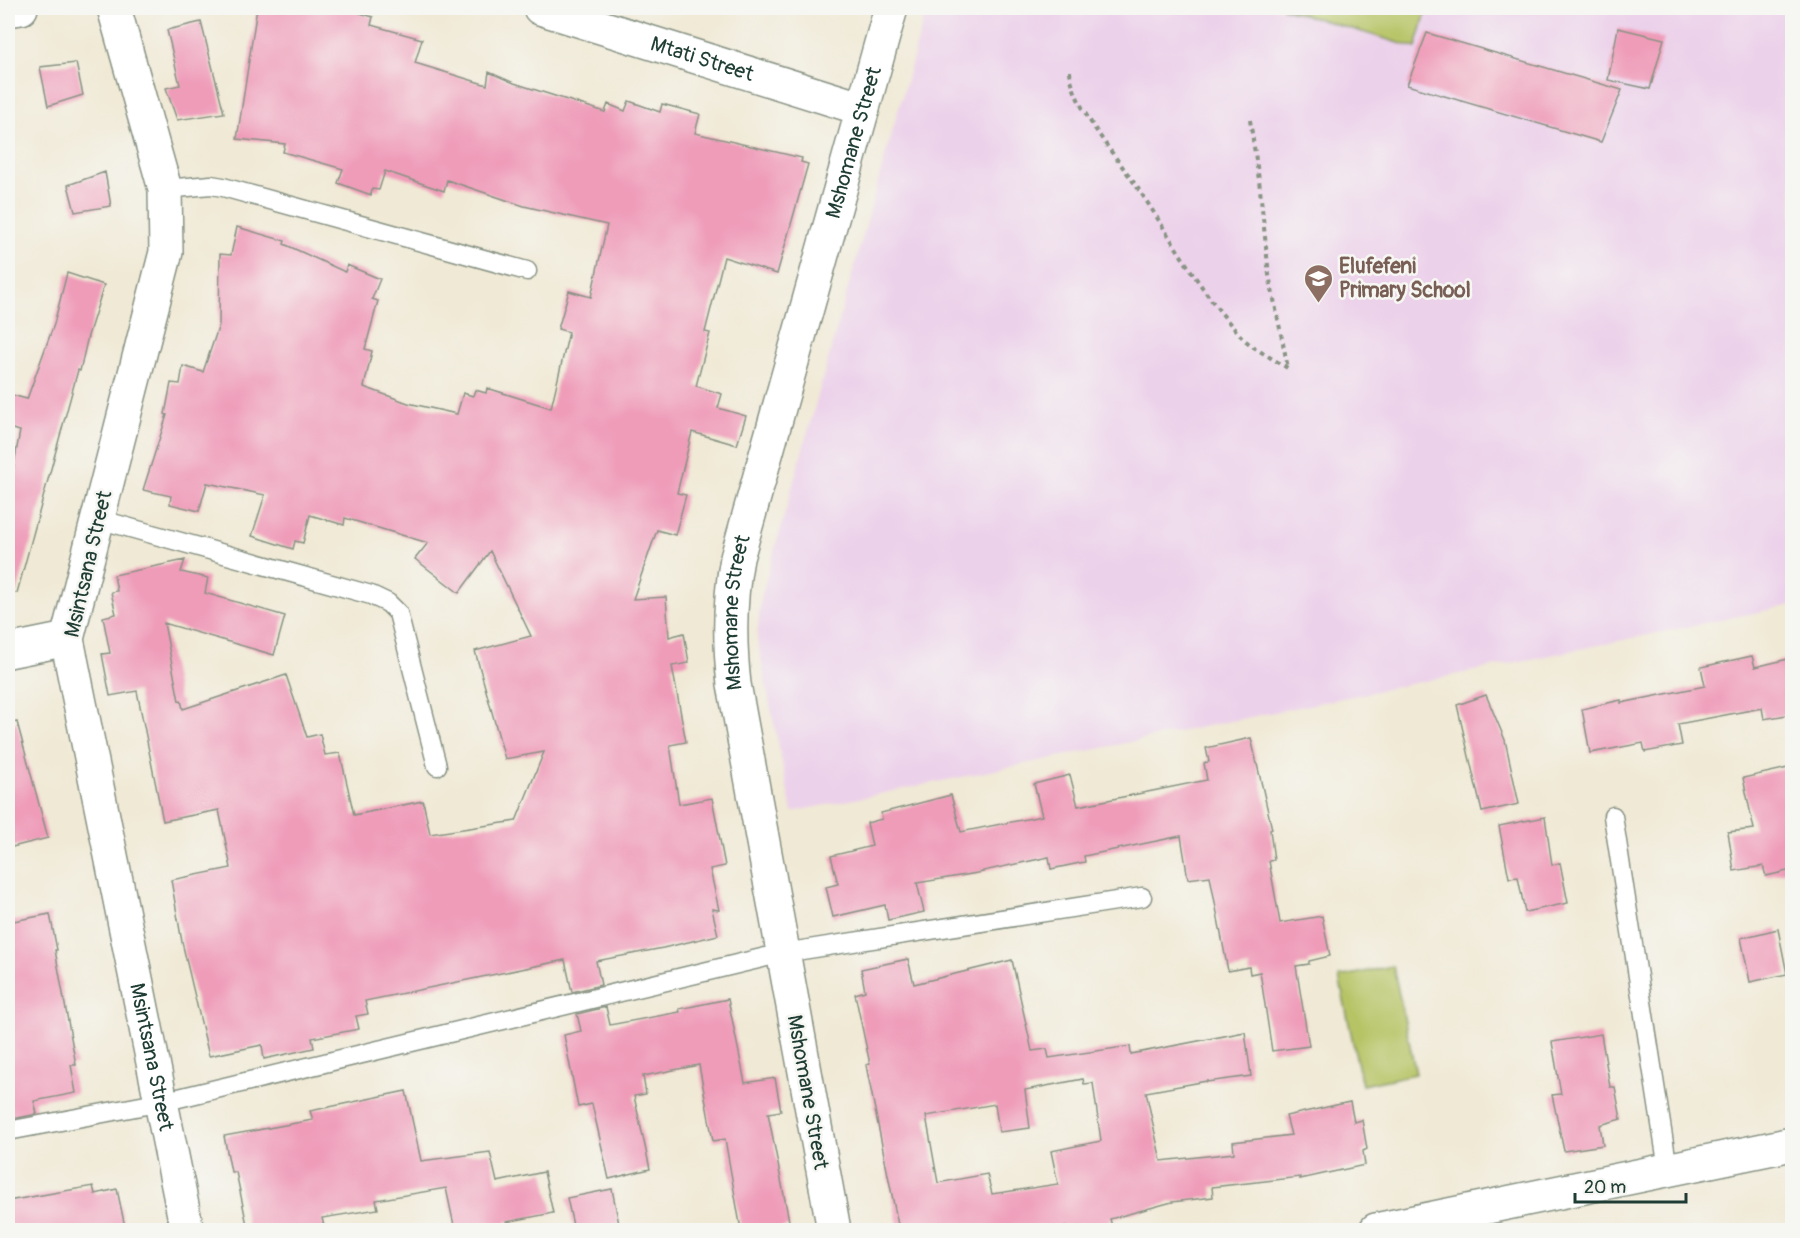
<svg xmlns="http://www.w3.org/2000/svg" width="1800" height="1238" viewBox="0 0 1800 1238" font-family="Pangolin,sans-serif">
  <rect width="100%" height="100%" fill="#f6f6f2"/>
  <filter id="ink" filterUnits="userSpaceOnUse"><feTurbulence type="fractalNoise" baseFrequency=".0167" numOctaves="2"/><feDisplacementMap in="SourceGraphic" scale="12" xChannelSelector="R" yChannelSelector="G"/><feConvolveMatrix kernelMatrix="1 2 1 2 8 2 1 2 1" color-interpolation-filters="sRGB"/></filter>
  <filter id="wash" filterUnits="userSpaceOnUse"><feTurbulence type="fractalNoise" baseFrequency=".008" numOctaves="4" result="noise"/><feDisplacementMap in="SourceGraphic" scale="24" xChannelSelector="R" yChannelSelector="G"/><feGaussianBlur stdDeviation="1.35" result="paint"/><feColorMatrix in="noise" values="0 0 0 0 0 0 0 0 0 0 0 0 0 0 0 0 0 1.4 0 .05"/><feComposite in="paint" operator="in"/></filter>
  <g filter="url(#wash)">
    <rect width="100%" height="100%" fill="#f0e9d5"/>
    <path fill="#ecd1ea" d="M927,8H1792V605L792,812L757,639L761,598Z"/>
    <path fill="#b7c466" stroke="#6b804d" stroke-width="1.5" d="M1282,8H1427L1416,48Z
      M1393,966L1416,1074L1362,1085L1339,977Z"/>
    <g id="blocks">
      <path fill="#ef9cb9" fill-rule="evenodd" d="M257,8H344L373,17L371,25L422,39L415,63L487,85L489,72L514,83L605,112L608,104L625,111L629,101L660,112L662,104L700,114L695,133L802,158L801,162L808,164L777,274L724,257L705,332L710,333L696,386L722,394L718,408L746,416L737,445L692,432L677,493L686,495L675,535L657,530L633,599L666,597L669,637L684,633L689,663L672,666L686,742L670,745L679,804L712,798L725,866L710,869L719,910L712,909L718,935L663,948L596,961L601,985L572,992L565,960L365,1001L368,1014L356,1016L359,1029L312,1038L314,1048L264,1059L262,1045L209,1056L182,942L171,880L231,868L219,810L163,821L137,691L110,696L102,654L110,653L103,617L116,614L111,592L117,591L114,575L185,560L181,572L208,578L205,593L285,616L274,655L164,623L179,701L181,700L183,709L286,675L307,737L320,734L325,755L340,753L354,815L423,801L430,834L516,821L544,752L505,759L475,651L531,636L490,551L459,593L415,559L428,543L345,518L344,525L310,515L303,543L295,541L293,549L252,536L265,495L207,483L199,511L170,504L171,496L143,490L167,415L165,414L171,383L180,384L183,366L203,372L219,325L220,254L231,255L237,227L285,241L284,244L345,272L347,265L380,279L372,299L378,301L365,349L372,351L364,387L408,403L457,414L463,393L473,396L475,390L486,393L487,388L551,408L569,332L558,329L569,291L591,297L607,225L524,206L447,180L444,191L385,171L379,190L372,189L371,195L338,183L343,169L283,152L285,144L237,139Z
        M201,22L224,113L177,120L166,88L180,85L167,30Z
        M1618,28L1664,39L1650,89L1608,80Z
        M1427,33L1622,90L1601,142L1407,85Z
        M76,63L83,95L48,106L40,67Z
        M105,172L111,206L75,212L68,185Z
        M67,273L104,285L88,336L80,371L78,370L17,593L8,592V497L20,431L8,428V394L27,399L54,324Z
        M1752,656L1755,667L1792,658V714L1764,719L1762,708L1678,724L1682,745L1645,752L1643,743L1590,753L1582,709L1621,700V703L1705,686L1701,667Z
        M1486,695L1505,740L1519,804L1482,812L1457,705Z
        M17,722L48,838L8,848V724Z
        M1251,738L1272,829L1270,830L1274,860L1269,861L1280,923L1322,916L1330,956L1309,961V964L1296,966L1309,1046L1272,1051L1260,972L1250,974L1249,967L1228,971L1210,876L1188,879L1181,836L1084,856L1085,862L1051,869L1049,857L983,871V872L917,883L924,912L888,920L885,905L833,917L826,887L838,884L831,856L872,846L867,823L882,819L881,813L951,795L961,832L1042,816L1034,784L1070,775L1078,806L1207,780L1204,763L1209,762L1206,748Z
        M1788,768L1792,790V870L1766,876L1763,866L1734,871L1728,832L1754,829L1743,778Z
        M1545,817L1552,865L1560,863L1568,903L1525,912L1518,877L1509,878L1499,826Z
        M50,914L57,950H55L76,1065H71L76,1093L34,1101L37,1114L8,1120V922Z
        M1778,929L1787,974L1750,982L1741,938Z
        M908,959L914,984L1012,960L1032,1051L1047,1049L1049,1058L1130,1046L1131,1054L1245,1032L1251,1076L1207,1082V1081L1146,1092L1161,1161L1234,1153L1233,1142L1291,1135L1286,1116L1350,1102L1354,1122L1362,1120L1367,1149L1363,1151L1365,1165L1300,1179V1177L1212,1187L1213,1197L1172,1202L1110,1219L1113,1230H1068L1067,1226L1040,1230H899L866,1065L870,1064L855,994L865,991L861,969ZM1083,1079L1084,1084L1093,1083L1101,1141L1051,1151L1058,1184L992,1194L987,1174L938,1183L926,1116L995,1104L999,1132L1030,1128L1025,1090Z
        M728,999L745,1083L775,1078L781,1111L768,1113L790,1226L774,1230H741L725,1139L713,1141L699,1065L643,1076L646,1094L634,1096L650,1169L609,1179L592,1104L578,1107L564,1035L581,1031L577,1014L606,1007L610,1025L680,1012L679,1009Z
        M1601,1034L1610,1087H1615L1621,1119L1600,1125L1603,1145L1564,1151L1552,1095L1561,1094L1552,1042Z
        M406,1091L421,1161L490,1152L497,1182L544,1172L553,1213L506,1222L507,1230H455L446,1188L376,1200L378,1209L322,1218L325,1230H248L236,1172H231L224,1136L313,1120L310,1111Z
        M93,1186L95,1194L117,1189L125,1227L107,1230H8V1201Z
        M612,1189L619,1224L589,1230H574L567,1198Z"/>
    </g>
  </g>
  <g filter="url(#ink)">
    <use href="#blocks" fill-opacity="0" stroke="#889384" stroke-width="1.5"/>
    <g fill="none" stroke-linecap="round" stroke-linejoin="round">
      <defs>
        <path id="service" d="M165,189L211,185L223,187L527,271
          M98,519L371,595L388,603L398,613L437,766
          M1613,816L1668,1169
          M8,1131L162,1102L783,953L1142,897"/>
        <g id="minor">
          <path id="s1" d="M114,8L165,189L166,252L67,639L187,1230"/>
          <path id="s2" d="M540,8L863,109"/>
          <path d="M8,10L21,8"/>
          <path d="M8,651L67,639"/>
          <path id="s3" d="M834,1230L734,684C729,640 729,601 737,558L891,8"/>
          <path d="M1376,1230L1792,1144"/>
        </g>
      </defs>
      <use href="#service" stroke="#889384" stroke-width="21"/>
      <use href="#minor" stroke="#889384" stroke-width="36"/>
      <path stroke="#889384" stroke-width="4" stroke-dasharray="4.5 4.5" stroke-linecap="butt" d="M1070,71C1072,106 1115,155 1135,184C1170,235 1198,289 1240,335C1251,348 1274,359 1289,369
        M1250,120L1259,180L1269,275L1288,368"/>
      <use href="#service" stroke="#fff" stroke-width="18"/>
      <use href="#minor" stroke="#fff" stroke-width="33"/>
    </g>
  </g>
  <defs>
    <symbol id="school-pin" viewBox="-11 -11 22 30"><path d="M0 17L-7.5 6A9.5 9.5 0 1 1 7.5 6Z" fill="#8d6e63" stroke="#f6f6f2"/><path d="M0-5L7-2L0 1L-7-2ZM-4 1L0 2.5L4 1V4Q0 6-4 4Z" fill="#fff"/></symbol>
  </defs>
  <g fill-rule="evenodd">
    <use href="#school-pin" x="1302" y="262" width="33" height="45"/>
  </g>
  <g text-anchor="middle" stroke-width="5" stroke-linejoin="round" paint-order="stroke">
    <g font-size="21" fill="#1f3d34" stroke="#f6f6f2">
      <text dy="7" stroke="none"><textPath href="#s2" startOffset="170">Mtati Street</textPath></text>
      <text dy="7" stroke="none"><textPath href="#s3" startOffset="1113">Mshomane Street</textPath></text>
      <text transform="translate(88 564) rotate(-77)" y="7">Msintsana Street</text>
      <text dy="7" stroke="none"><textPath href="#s3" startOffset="627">Mshomane Street</textPath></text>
      <text dy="7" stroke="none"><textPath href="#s1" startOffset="1077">Msintsana Street</textPath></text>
      <text transform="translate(808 1092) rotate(80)" y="7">Mshomane Street</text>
    </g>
    <g font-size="21" font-weight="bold" fill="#785e54" stroke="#f6f6f2" text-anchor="start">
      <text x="1339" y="273">Elufefeni<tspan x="1339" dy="24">Primary School</tspan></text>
    </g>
  </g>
  <rect width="1800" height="1238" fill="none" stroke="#f6f6f2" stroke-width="30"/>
  <path d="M1575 1193v9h111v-9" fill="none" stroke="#1f3d34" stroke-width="3"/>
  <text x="1584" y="1193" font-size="18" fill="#1f3d34" stroke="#f6f6f2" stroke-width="4.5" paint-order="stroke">20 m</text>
</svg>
